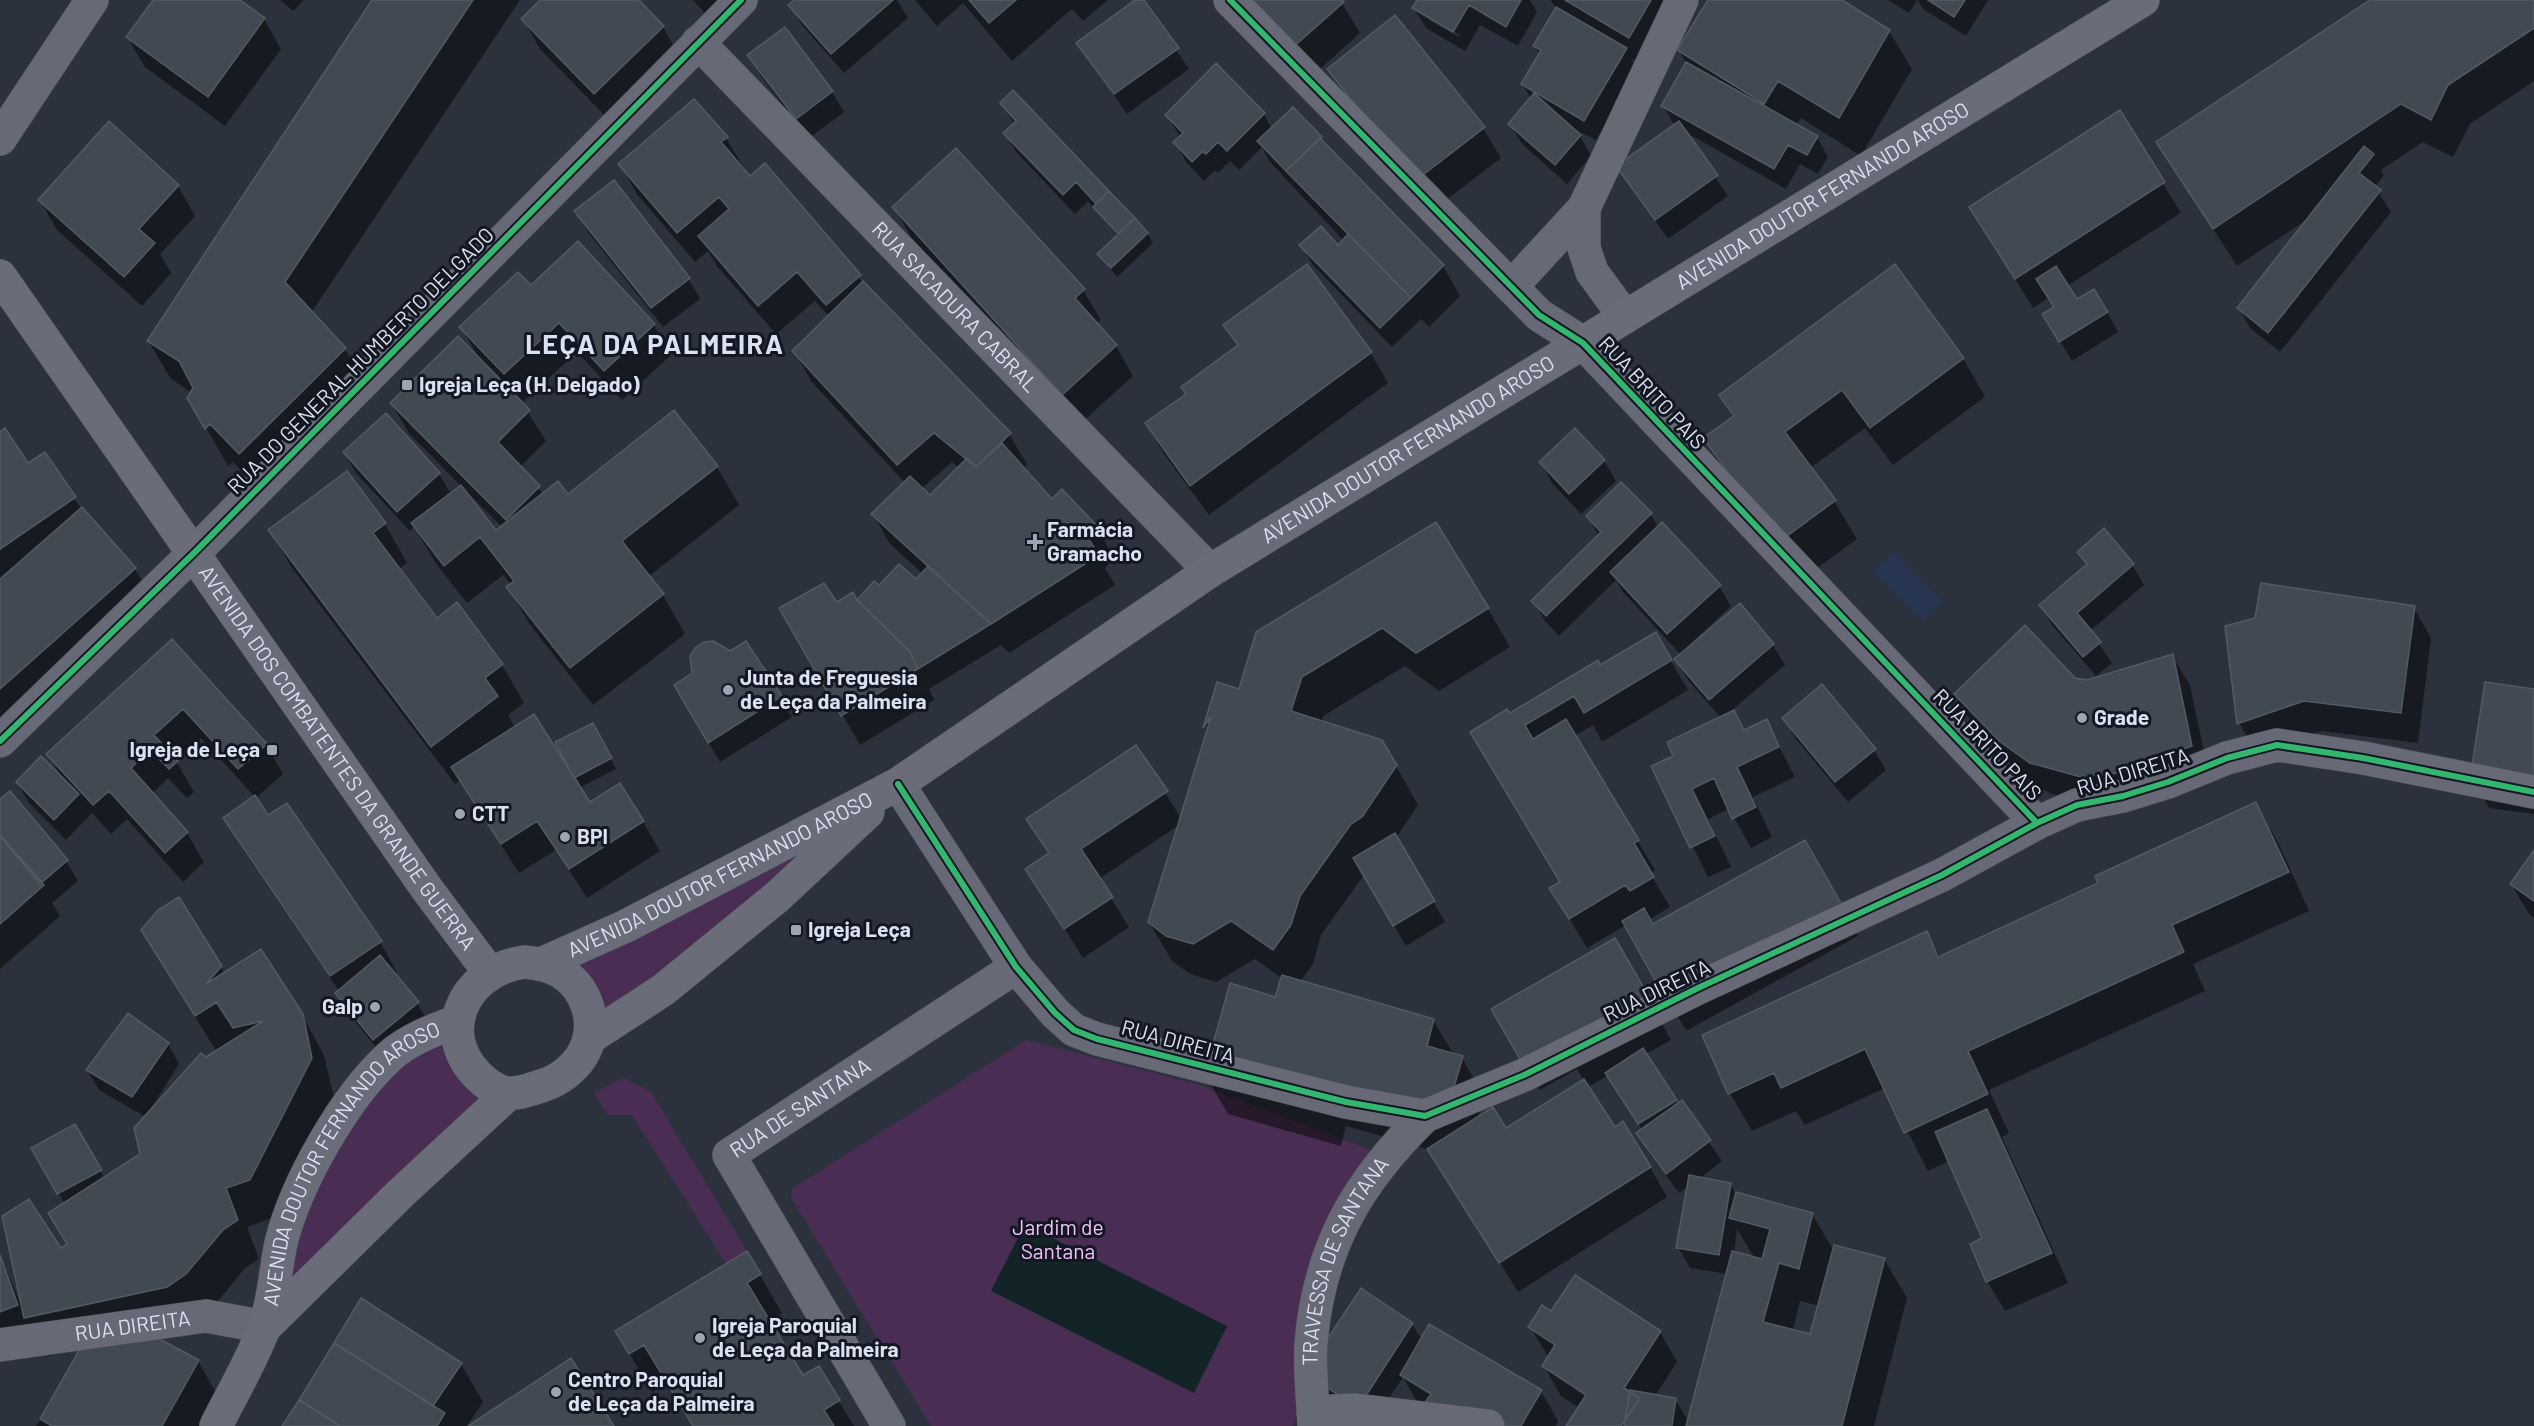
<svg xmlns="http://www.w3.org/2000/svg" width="2534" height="1426" viewBox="0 0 2534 1426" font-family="Barlow,sans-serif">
  <rect width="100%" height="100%" fill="#2b323e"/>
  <path fill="#283550" d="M1894,551L1943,602L1923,621L1874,571Z"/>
  <path fill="#492d52" d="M898,784L614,1021L559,971Z
    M458,1021L491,1086L265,1327L282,1241L359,1089Z
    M1026,1040L1197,1084L1376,1152L1293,1426H931L791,1198L793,1188Z
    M623,1078L651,1092L747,1251L726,1264L632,1115H608L593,1093Z"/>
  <path fill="#122427" d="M1025,1224L1227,1326L1194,1393L991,1291Z"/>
  <path fill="#0007" fill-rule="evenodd" d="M155,0H238L264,19L281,49L225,126L145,67L127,37Z
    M280,0H304L293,11Z
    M373,0H520L311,313L345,349L367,388L262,491L233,462L228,466L189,398L192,393L171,379L148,341Z
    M542,0H637L663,27L680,57L612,123L540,49L523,19Z
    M693,0H727L708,17Z
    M796,0H897L908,18L844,73L802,25L790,5Z
    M915,0H1108L1083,21L1072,9L1012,61L963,3L937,26Z
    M1138,0H1142L1189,69L1127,114L1078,43Z
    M1223,0H1340L1360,33L1301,86Z
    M1419,0H1530L1537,12L1518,46L1480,25L1465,51L1426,28L1414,8ZM1429,16L1460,35L1459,37L1429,20Z
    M1551,0H1686L1646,67L1631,58L1638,69L1596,140L1570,127L1580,136L1591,156L1567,184L1522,144L1510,124L1531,99L1523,84L1540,55L1535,46L1556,9Z
    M1709,0H1840L1889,31L1912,69L1861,156L1801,118L1796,125L1817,137L1828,157L1818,174L1800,164L1786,189L1685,132L1728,196L1668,239L1618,167L1675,126L1663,106L1686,63L1679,50Z
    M1888,0H1917L1909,13Z
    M1918,0H1988L1966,36L1923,9Z
    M2372,0H2534V81L2470,124L2453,157L2423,142L2381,170L2384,175L2375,187L2391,212L2280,352L2250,328L2239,308L2308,219L2237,266L2158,143Z
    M749,56L832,92L844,112L808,139L761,76Z
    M1216,66L1264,114L1272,129L1320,138L1443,266L1460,296L1429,327L1421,319L1392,347L1313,265L1301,245L1338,247L1344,241L1270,162L1262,147L1239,170L1230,161L1218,173L1215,170L1204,181L1187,163L1175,143L1181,138L1166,115Z
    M1329,70L1483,128L1501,158L1424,217Z
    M1013,92L1147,233L1153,243L1117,277L1099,254L1118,236L1088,201L1075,214L1017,153L1005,133L1014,124L1002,103Z
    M694,101L726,138L750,178L765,165L865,285L1009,434L1027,464L1023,469L1052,502L1097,528L1114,558L1105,568L1115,585L1009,653L1001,645L929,689L934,700L860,745L781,609L857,603L879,587L916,581L923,574L890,544L873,514L905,483L811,381L794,351L829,316L815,301L776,334L717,266L708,251L695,262L637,194L620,164ZM952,462L959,468L930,497L921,489Z
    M2119,112L2181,213L2067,286L2077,302L2107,312L2118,332L2072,361L2056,334L2055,308L2048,298L2033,308L1971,207Z
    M956,151L1083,290L1101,320L1096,324L1116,346L1133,376L1080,424L911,237L894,207Z
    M178,186L195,216L160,254L171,273L142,306L57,230L40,200Z
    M576,211L688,278L700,299L663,327L588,232Z
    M1307,266L1371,353L1388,383L1209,515L1164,454L1147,424L1187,395L1238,347L1225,325Z
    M531,288L654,325L671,355L622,400L577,352L522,403L546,441L520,467L543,494L567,496L717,467L739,505L648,577L663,595L685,634L593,705L531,626L508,588L512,585L503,575L467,603L435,562L414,527L410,531L356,473L344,453L439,474L451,494L461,486L409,433L391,403L479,358L461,327ZM467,492L502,527L495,532Z
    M1963,358L1985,397L1893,465L1865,428L1810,468L1834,501L1857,539L1802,579L1727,477L1705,439L1734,418L1721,396Z
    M1575,430L1604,461L1616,481L1581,514L1552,483L1541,462Z
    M0,433L28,466L45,454L81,509L135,569L152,599L0,734Z
    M346,473L385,524L407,563L398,570L436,620L502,665L524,703L508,715L515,728L577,785L579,783L557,743L592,725L616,769L579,788L589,805L643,822L660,851L587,898L556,850L519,873L460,780L455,784L292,568L270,530Z
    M1650,514L1659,528L1719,586L1731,606L1688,646L1773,645L1785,665L1732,710L1745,731L1766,721L1795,777L1753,797L1772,837L1751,848L1729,809L1708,819L1731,867L1708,877L1653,767L1675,756L1721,718L1688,680L1676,660L1681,655L1623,592L1616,580L1559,636L1545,621L1533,601L1599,536L1588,517Z
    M2079,552L2132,565L2144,585L2090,631L2112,663L2096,676L2052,625L2041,605L2087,566Z
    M2414,608L2431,638L2418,743L2322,731L2256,753L2239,723Z
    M1488,609L1510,647L1439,691L1405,666L1323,716L1321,722L1396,766L1418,805L1396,838L1445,922L1406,946L1364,875L1321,935L1313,964L1300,982L1433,1020L1454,1055L1462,1058L1484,1096L1478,1118L1506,1130L1584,1081L1577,1069L1540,1090L1493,1009L1615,940L1671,1040L1646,1054L1678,1105L1681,1102L1722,1161L1699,1179L1730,1184L1736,1194L1812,1214L1834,1251L1884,1259L1907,1298L1874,1426H1568L1579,1408L1561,1396L1544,1366L1549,1358L1530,1327L1552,1313L1660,1332L1677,1362L1655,1396L1675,1399L1689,1422L1727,1274L1690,1268L1678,1247L1689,1186L1679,1193L1650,1154L1638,1133L1642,1130L1609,1075L1588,1087L1614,1129L1650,1167L1667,1197L1518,1292L1430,1150L1346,1126L1341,1146L1228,1114L1206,1076L1276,999L1282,978L1255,959L1216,982L1190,974L1172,961L1149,922L1179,825L1099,879L1129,927L1083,958L1027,869L1049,855L1028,820L1136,747L1181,818L1208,729L1206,725L1218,684L1240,691L1257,633ZM1737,1229L1755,1259L1734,1253ZM1800,1301L1819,1306L1812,1336L1793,1331Z
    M1655,634L1688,690L1602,742L1593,725L1575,736L1655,870L1650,873L1670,907L1649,920L1652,926L1822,872L1858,936L1686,1031L1626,925L1587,948L1569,918L1561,882L1509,715L1600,667Z
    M172,641L266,745L283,774L255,799L268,818L380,942L397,972L394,974L417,1003L429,1023L386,1059L348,1013L336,993L339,991L242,848L225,818L255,797L201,738L176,761L194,792L187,798L168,778L152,794L187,833L204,862L183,882L127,819L111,834L92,813L66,840L29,803L17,782L60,775L48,754Z
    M2172,656L2190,685L2209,776L2099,807L2049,793L2018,771L1973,725L1956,695L2075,679L2087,682Z
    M676,685L780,697L792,717L720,762Z
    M2534,691V814L2489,808L2472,778Z
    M1784,718L1874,750L1886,770L1848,802L1795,738Z
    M0,801L66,861L78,881L52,903L60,916L0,969Z
    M2255,804L2278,842L2309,911L2193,964L2205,991L1989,1090L2009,1133L2002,1137L2068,1283L2005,1311L1987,1281L1984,1239L1949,1161L1928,1171L1885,1088L1805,1125L1796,1111L1752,1131L1730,1093L1926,933L1940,957L2100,884Z
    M2534,852V918L2529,914L2511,884Z
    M179,899L225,974L302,1015L324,1055L334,1098L272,1218L247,1227L259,1259L245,1268L208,1313L148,1334L198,1361L228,1414L221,1426H36L82,1349L48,1356L30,1325L0,1336V1255L21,1304L61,1250L68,1245L65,1204L33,1149L75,1126L105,1179L142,1155L146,1117L99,1090L87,1070L168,1044L179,1064L147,1115L206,1059L217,1052L165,969ZM214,995L227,1016L225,1018L211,997Z
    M747,1253L782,1313L769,1322L803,1377L818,1368L854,1426H694L668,1383L652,1392L617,1332Z
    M1361,1291L1412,1324L1422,1340L1541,1391L1558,1421L1556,1426H1443L1419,1405L1403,1377L1371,1426L1319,1393Z
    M461,1364L483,1402L467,1426H283Z"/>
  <path fill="#414953" stroke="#525a63" stroke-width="1.5" d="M153,0H240L265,18L208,97L126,37Z
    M372,0H473L285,282L346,348L239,454L210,424L205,429L187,398L193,388L179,361L147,341Z
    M540,0H639L664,26L594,94L521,19Z
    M794,0H893L831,54L788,5Z
    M969,0H1016L989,23Z
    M1135,0H1144L1179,48L1114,94L1076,43Z
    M1231,0H1342L1344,2L1282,57Z
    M1417,0H1521L1506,27L1469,5L1453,32L1412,8Z
    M1565,0H1651L1629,38Z
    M1708,0H1842L1890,30L1839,118L1778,81L1764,104L1677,50Z
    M1928,0H1965L1954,17Z
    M2370,0H2534V28L2448,85L2431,120L2401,104L2213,229L2156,142Z
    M1556,7L1627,48L1584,121L1521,84L1541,50L1533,46Z
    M1395,15L1485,127L1406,188L1361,112L1327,69Z
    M785,27L833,91L796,119L747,55Z
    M1686,62L1818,136L1807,155L1788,145L1774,169L1661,106Z
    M1216,63L1265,113L1227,151L1218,142L1206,154L1203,151L1192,162L1173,142L1183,133L1165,115Z
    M1013,90L1109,191L1096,204L1076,182L1063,195L1003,133L1016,121L1000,103Z
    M1534,93L1581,135L1555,165L1508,124Z
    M694,99L728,137L721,142L750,176L765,163L861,275L826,305L797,272L758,306L698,236L729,209L719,197L677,233L618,164Z
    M1293,107L1322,137L1286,171L1257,141Z
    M2120,110L2165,182L2015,279L1969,207Z
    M109,121L179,185L139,229L155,243L124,277L38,200Z
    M1679,121L1718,175L1655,220L1616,166Z
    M1320,138L1444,265L1411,298L1286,171Z
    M2364,146L2374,154L2359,173L2381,190L2268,333L2237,308Z
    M956,148L1085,289L1075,298L1117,345L1062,395L892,207Z
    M614,180L690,278L651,308L574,211Z
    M1109,191L1135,218L1118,234L1093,207Z
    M1135,218L1148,233L1111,268L1097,254Z
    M1321,226L1338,245L1348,234L1411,298L1380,328L1299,245Z
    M578,241L655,324L604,371L559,323L504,374L459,327L518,272L531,285Z
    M1307,264L1372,352L1190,486L1145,423L1186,394L1181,387L1238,345L1223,325Z
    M1895,264L1964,358L1870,428L1842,390L1785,432L1836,500L1779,542L1703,438L1734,416L1719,395Z
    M2056,266L2077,299L2094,289L2108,312L2059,342L2042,314L2054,307L2036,279Z
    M863,281L1011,433L976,467L934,433L897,465L792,351Z
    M458,336L530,410L498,442L540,486L506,520L390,403Z
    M674,410L718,466L622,541L664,594L570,668L506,587L514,581L480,537L444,566L411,523L461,485L496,530L558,481L568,494Z
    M386,413L440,473L397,512L343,452Z
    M5,428L28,463L45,452L76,497L0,549V432Z
    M1575,428L1605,460L1569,494L1539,462Z
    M1002,443L1052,499L1062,489L1098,527L1088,538L1099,555L991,624L871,514L910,476L930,495L967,458L976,467Z
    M347,471L386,523L373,533L437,618L457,602L503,664L485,678L498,696L431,747L268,530Z
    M1621,482L1652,513L1546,616L1531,601L1601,532L1586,516Z
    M82,507L136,568L0,689V579Z
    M1436,522L1489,608L1416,653L1382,628L1302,677L1291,711L1382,740L1397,765L1362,817L1351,824L1300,896L1291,925L1273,950L1231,921L1193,944L1166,936L1148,922L1211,717L1203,728L1217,682L1239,689L1256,632Z
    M1662,522L1721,585L1667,634L1610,572Z
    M2104,528L2134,564L2077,613L2101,642L2083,657L2039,605L2087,564L2077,552Z
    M899,564L916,579L928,566L991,624L918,669L910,652L857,600L874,581L879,585Z
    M824,583L837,602L853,592L857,600L910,652L918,669L841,716L779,608Z
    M2261,583L2415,606L2401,713L2304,701L2237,724L2225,626L2255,618Z
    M1740,603L1774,644L1709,700L1674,659Z
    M2025,625L2075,678L2087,680L2173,654L2192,746L2118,773L2081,777L2030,763L1999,741L1954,694Z
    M1656,632L1672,660L1584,713L1574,696L1525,725L1533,739L1566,719L1639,840L1634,843L1654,877L1630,891L1625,885L1569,919L1549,888L1560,882L1470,732L1507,709L1510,713L1598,660L1600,665Z
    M172,639L267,744L238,769L183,709L154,735L178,761L169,769L150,750L131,768L188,832L165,853L109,791L93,805L46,754Z
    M713,641L730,651L746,641L782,696L708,743L674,685L692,673L690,656L695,648L704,642Z
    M2485,682L2534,689V788L2470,778Z
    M1822,684L1876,749L1835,782L1782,718Z
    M1734,710L1744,730L1767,719L1779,747L1737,767L1756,807L1732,819L1714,778L1692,789L1715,836L1690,848L1651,766L1673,756L1667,742Z
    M534,714L590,802L620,783L644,821L569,869L537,821L501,844L451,767Z
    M593,723L612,758L574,778L555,742Z
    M1136,745L1168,791L1081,849L1113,897L1064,929L1025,869L1049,853L1026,819Z
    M41,756L79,794L54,820L16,782Z
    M10,791L68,860L40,884L0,836V799Z
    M255,795L268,815L287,803L382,941L330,976L223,818Z
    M2256,802L2289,872L2172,925L2184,952L1968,1051L1988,1094L1904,1133L1865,1049L1781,1088L1774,1073L1728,1094L1702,1035L1927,931L1938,957L2098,883L2095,876Z
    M1395,833L1435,901L1393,926L1353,858Z
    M0,835L44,885L0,924Z
    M1805,840L1842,905L1667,1002L1622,921L1644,908L1653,924Z
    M2534,850V901L2510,884Z
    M179,897L222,966L206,984L261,949L303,1014L312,1058L250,1180L226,1188L238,1220L223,1230L186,1274L167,1287L24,1318L2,1216L29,1199L61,1248L67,1244L48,1213L140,1154L134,1128L201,1053L206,1057L263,1021L233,1028L217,1002L195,1016L141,930L158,910Z
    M1615,938L1656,1009L1569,1058L1559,1039L1521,1061L1491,1009Z
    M380,955L419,1002L373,1040L335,993Z
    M1282,975L1434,1019L1427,1046L1463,1056L1444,1122L1204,1076L1230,983L1275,997Z
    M128,1013L169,1043L132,1097L86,1070Z
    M1643,1048L1677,1100L1638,1124L1605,1073Z
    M1584,1079L1615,1127L1623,1121L1651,1167L1499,1263L1427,1149L1493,1107L1506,1128Z
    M1682,1100L1711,1140L1666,1174L1636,1133Z
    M1987,1109L2052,1253L1986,1282L1970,1244L1982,1238L1935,1132Z
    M75,1124L102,1170L57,1194L31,1148Z
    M1689,1175L1731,1183L1719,1255L1676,1248Z
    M1736,1192L1813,1213L1799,1269L1779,1263L1763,1322L1810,1334L1834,1245L1885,1258L1842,1426H1686L1732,1251L1762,1259L1770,1229L1729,1218Z
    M747,1251L761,1274L747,1283L803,1375L819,1366L840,1400L824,1410L834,1426H693L644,1345L629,1354L615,1331Z
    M0,1255L18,1305L0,1312Z
    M1575,1275L1661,1331L1624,1388L1640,1398L1621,1426H1566L1586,1395L1542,1366L1555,1345L1528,1327L1542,1305L1551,1311Z
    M1361,1288L1413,1323L1358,1408L1305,1373Z
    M361,1298L462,1363L433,1406L334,1343Z
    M1429,1324L1542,1390L1521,1426H1469L1426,1401L1431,1394L1400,1375Z
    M145,1331L199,1360L162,1426H52L40,1419L85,1340Z
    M334,1343L445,1413L437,1426H340L299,1400Z
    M571,1358L614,1426H468Z
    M1630,1390L1676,1398L1672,1426H1624Z
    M299,1400L340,1426H282Z"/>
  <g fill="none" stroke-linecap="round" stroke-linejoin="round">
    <defs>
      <g id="minor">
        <path d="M1230,0L1539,315L1583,343L2037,823"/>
        <path id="s1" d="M698,42L1210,571"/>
        <path d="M1584,208V248L1592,272L1625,317"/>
        <path d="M1512,286L1584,208L1682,0"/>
        <path d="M0,741L195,552L741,0"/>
        <path d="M898,784L1016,967L1055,1013L1074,1030L1097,1039L1346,1102L1425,1116L1524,1075L1698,988L1942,875L2037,823L2077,805L2123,796L2168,782L2227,758L2277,745L2363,758L2534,792"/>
        <path id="s2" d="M0,1345L206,1316L265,1327"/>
        <path d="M1313,1412L1354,1410L1488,1426"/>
        <path id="s3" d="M889,1426L729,1155L1016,967"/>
        <path id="s4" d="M1314,1426C1313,1399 1309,1371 1311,1343C1319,1248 1357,1182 1425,1116"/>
      </g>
      <path id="tertiary" d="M0,139L92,0"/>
      <g id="secondary">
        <path id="s5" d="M0,276L427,889L489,972"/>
        <path d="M524,962C535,963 548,965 559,971C587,987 598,1022 585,1050C577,1067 559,1081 541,1086C531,1089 519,1094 509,1093C501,1093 491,1087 485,1082C432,1039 461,971 524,962Z"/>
        <path id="s6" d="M541,964L626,926L898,784L1210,571L2143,0"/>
        <path d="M591,1037L663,990L777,897L868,812"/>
        <path d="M265,1327L401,1193L508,1094"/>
        <path id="s7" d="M216,1426C232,1394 251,1362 264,1328C274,1302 275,1271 281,1243C296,1183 344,1098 390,1056C409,1039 434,1030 458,1021"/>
      </g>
    </defs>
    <use href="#minor" stroke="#494f59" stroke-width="34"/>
    <use href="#tertiary" stroke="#494f59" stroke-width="34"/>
    <use href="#secondary" stroke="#494f59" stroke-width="34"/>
    <use href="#minor" stroke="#686976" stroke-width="33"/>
    <use href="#tertiary" stroke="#686976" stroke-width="33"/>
    <use href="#secondary" stroke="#6b6c7a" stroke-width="33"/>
    <defs>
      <path id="cycleway" d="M1230,0L1539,315L1583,343L2037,823
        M0,741L195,552L741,0
        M898,784L1016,967L1055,1013L1074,1030L1097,1039L1346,1102L1425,1116L1524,1075L1698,988L1942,875L2037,823L2077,805L2123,796L2168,782L2227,758L2277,745L2363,758L2534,792"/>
    </defs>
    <use href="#cycleway" stroke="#121722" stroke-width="10"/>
    <use href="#cycleway" stroke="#33b770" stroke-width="6"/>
  </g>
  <g fill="#9da4b2" stroke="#121722" stroke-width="2">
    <rect x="401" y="379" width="12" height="12" rx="3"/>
    <path d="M1032 533h6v6h6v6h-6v6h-6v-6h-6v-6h6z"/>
    <circle cx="728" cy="690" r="6"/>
    <circle cx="2082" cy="718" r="6"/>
    <rect x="266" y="744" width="12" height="12" rx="3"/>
    <circle cx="460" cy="814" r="6"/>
    <circle cx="565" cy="837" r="6"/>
    <rect x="790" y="924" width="12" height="12" rx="3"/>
    <circle cx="375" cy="1007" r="6"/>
    <circle cx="700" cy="1338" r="6"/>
    <circle cx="556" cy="1392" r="6"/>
  </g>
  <g text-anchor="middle" stroke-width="6" stroke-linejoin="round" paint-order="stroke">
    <g font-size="21" fill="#dae1f1" stroke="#121722">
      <text dy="7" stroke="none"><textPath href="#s6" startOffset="1496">AVENIDA DOUTOR FERNANDO AROSO</textPath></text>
      <text dy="7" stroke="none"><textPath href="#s1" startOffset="369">RUA SACADURA CABRAL</textPath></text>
      <text transform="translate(361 361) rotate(-45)" y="7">RUA DO GENERAL HUMBERTO DELGADO</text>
      <text transform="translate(1652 393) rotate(47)" y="7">RUA BRITO PAIS</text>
      <text dy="7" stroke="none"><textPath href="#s6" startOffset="1010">AVENIDA DOUTOR FERNANDO AROSO</textPath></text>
      <text transform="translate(1987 745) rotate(46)" y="7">RUA BRITO PAIS</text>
      <text dy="7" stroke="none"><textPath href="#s5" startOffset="588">AVENIDA DOS COMBATENTES DA GRANDE GUERRA</textPath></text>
      <text transform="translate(2133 772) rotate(-17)" y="7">RUA DIREITA</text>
      <text dy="7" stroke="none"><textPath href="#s6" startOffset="200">AVENIDA DOUTOR FERNANDO AROSO</textPath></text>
      <text transform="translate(1657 991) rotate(-26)" y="7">RUA DIREITA</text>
      <text transform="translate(1178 1042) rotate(15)" y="7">RUA DIREITA</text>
      <text dy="7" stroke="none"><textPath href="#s3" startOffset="400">RUA DE SANTANA</textPath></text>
      <text dy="7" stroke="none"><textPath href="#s7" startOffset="302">AVENIDA DOUTOR FERNANDO AROSO</textPath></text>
      <text dy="7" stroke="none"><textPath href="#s4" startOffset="172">TRAVESSA DE SANTANA</textPath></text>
      <text dy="7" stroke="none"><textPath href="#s2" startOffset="134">RUA DIREITA</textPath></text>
    </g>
    <g font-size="21" font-weight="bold" fill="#dae1f1" stroke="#121722" text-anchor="start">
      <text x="419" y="392">Igreja Leça (H. Delgado)</text>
      <text x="1047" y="537">Farmácia<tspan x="1047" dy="24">Gramacho</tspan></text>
      <text x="740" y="685">Junta de Freguesia<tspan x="740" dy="24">de Leça da Palmeira</tspan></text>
      <text x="2094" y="725">Grade</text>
      <text x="260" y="757" text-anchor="end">Igreja de Leça</text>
      <text x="472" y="821">CTT</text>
      <text x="577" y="844">BPI</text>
      <text x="808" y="937">Igreja Leça</text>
      <text x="363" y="1014" text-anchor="end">Galp</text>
      <text x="712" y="1333">Igreja Paroquial<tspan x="712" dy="24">de Leça da Palmeira</tspan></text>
      <text x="568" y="1387">Centro Paroquial<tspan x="568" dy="24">de Leça da Palmeira</tspan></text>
    </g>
    <g font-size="21" fill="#f3c1fc" stroke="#121722">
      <text x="1058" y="1235">Jardim de<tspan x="1058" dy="24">Santana</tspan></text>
    </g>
    <g font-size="27" font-weight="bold" letter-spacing="1.5" fill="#dae1f1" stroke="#121722">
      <text x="655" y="354">LEÇA DA PALMEIRA</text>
    </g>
  </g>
</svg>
